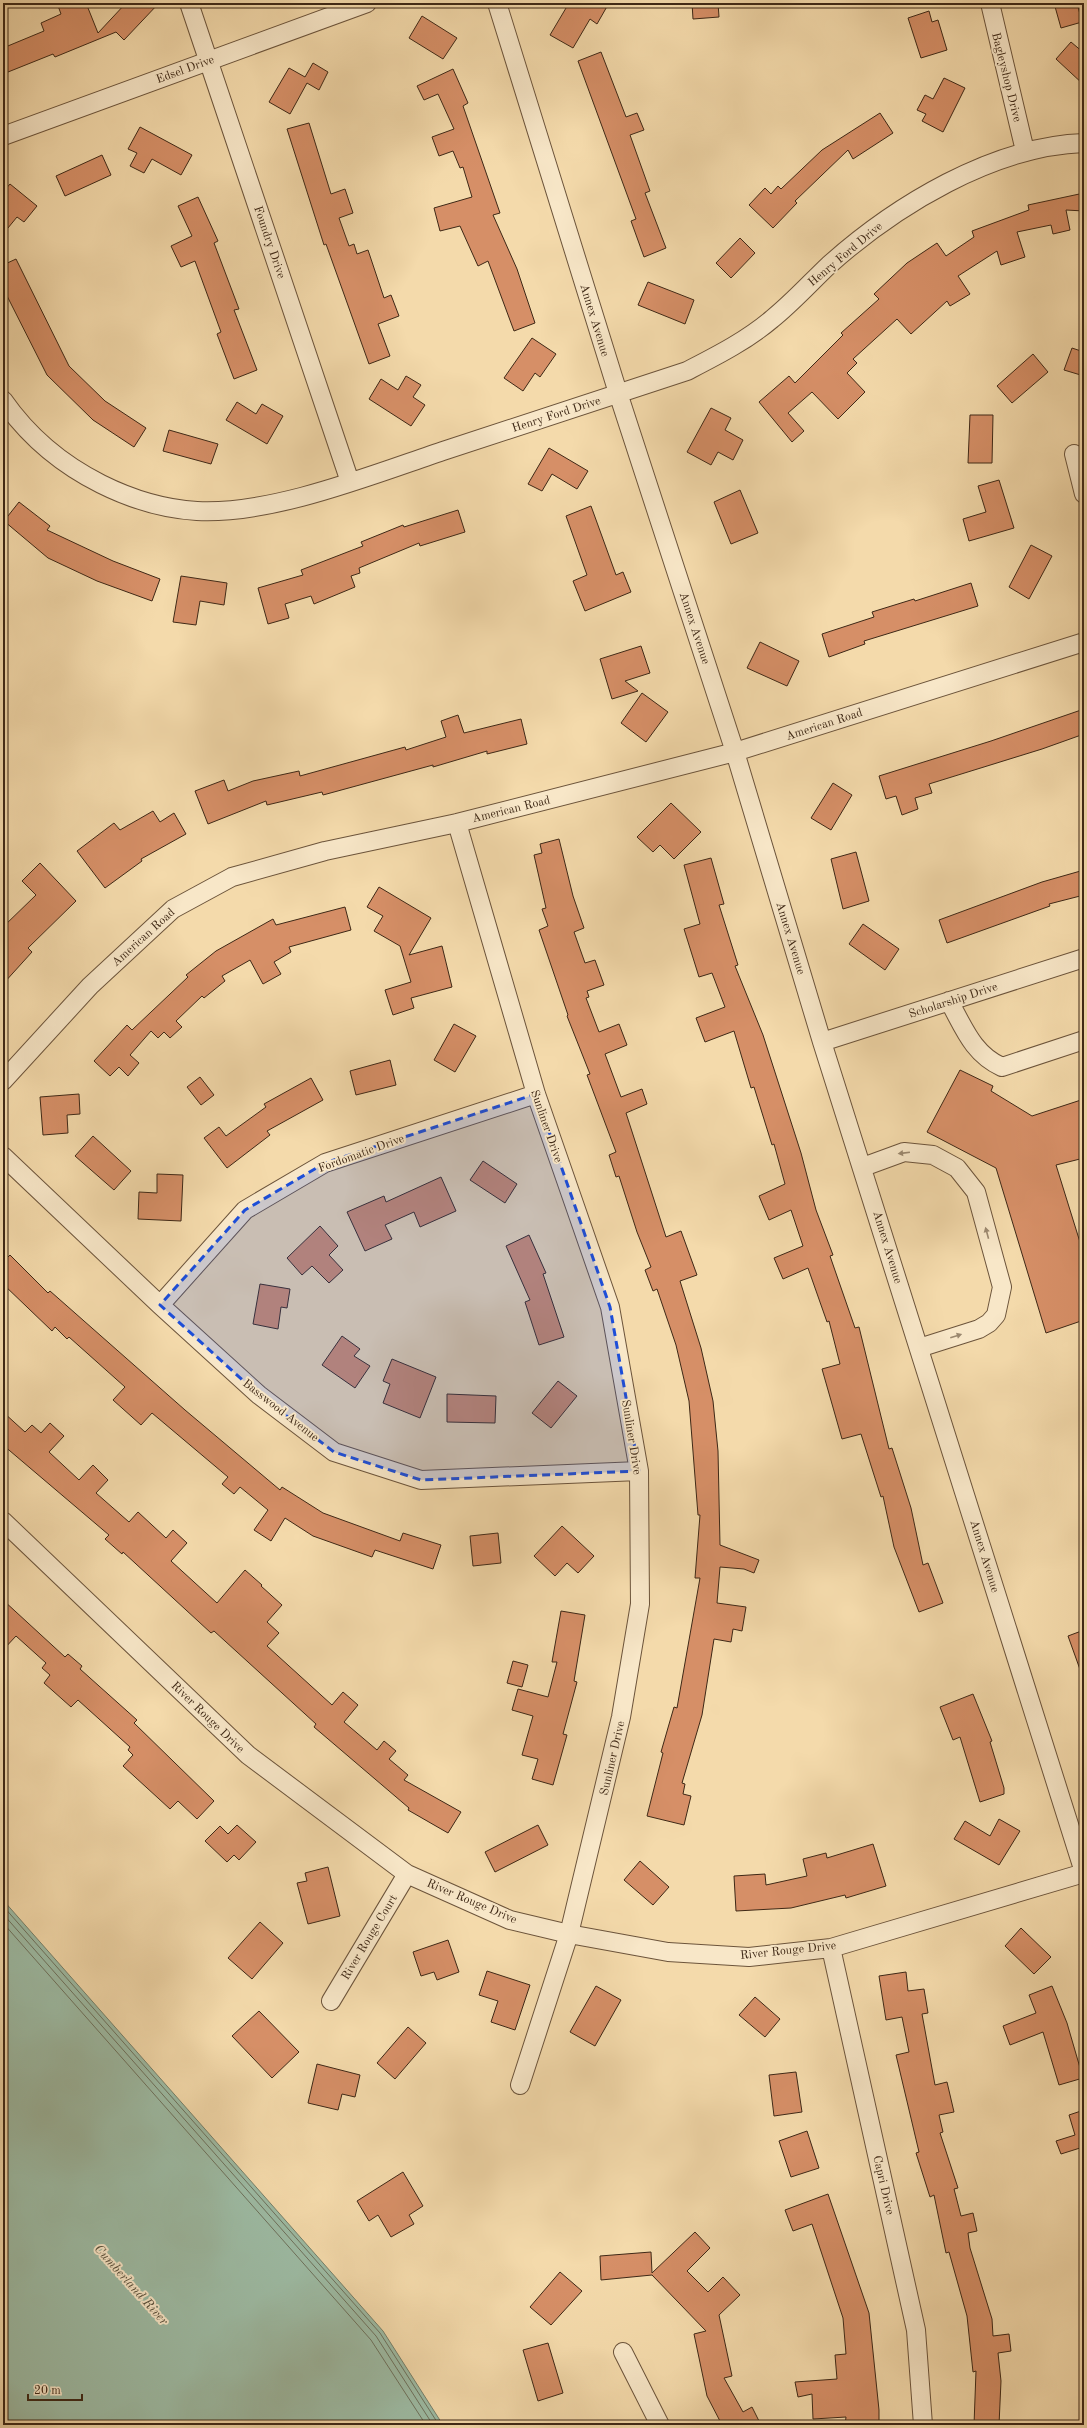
<svg xmlns="http://www.w3.org/2000/svg" width="1087" height="2428" viewBox="0 0 1087 2428" font-family="'Old Standard TT',serif">
  <rect width="100%" height="100%" fill="#f4daab"/>
  <filter id="stains"><feTurbulence type="fractalNoise" baseFrequency=".005" numOctaves="4"/><feColorMatrix values="0 0 0 0 .2 0 0 0 0 .09 0 0 0 0 .02 0 0 0 .5 -.17"/></filter>
  <radialGradient id="worn" r=".72"><stop offset=".6" stop-color="#630" stop-opacity="0"/><stop offset="1" stop-color="#630" stop-opacity=".3"/></radialGradient>
  <path fill="#9dbba4" stroke="#77806b" d="M3,1900L383,2331L443,2425H3Z"/>
  <g fill="none" stroke-linecap="round" stroke-linejoin="round">
    <path stroke="#6e725d" stroke-width="1" d="M3,1906L380,2333L439,2425
      M3,1914L376,2336L433,2425
      M3,1923L371,2340L426,2425"/>
  </g>
  <path fill="#d68f67" stroke="#3e2816" d="M57,3H86L98,33L126,3H159L124,40L116,32L55,57L53,54L3,74V48L44,31L41,23L61,14Z
    M569,3H609L597,24L590,19L573,48L550,35Z
    M692,3H718L719,17L693,19Z
    M1054,3H1077L1082,22L1061,28Z
    M929,11L932,22L938,20L947,50L921,58L908,18Z
    M422,16L457,38L443,59L409,38Z
    M1071,42L1084,53V85L1056,59Z
    M601,52L626,117L637,113L644,130L630,135L650,191L645,193L666,248L644,257L631,221L636,219L578,61Z
    M313,63L328,72L319,90L307,83L290,114L269,102L289,68L305,77Z
    M453,69L468,103L463,106L500,213L493,215L517,269L535,323L514,331L488,261L478,266L460,226L440,231L434,208L472,197L463,167L460,168L453,151L439,156L432,137L454,129L438,94L424,100L417,86Z
    M944,78L965,88L943,132L922,121L926,114L917,110L925,95L933,99Z
    M880,113L893,133L853,159L848,150L795,201L797,203L773,228L749,205L765,188L771,194L778,186L781,189L822,150Z
    M309,123L331,194L345,189L353,213L339,218L349,246L354,244L357,254L368,250L384,298L391,295L399,316L378,324L390,356L369,364L326,244L324,245L287,129Z
    M140,127L192,155L181,175L152,159L144,173L130,166L137,153L128,149Z
    M102,155L111,175L65,196L56,176Z
    M10,184L37,206L24,222L17,217L3,234V192Z
    M1084,193V211L1066,210L1070,230L1053,234L1051,225L1017,232L1025,257L1001,265L997,251L958,276L970,294L950,306L947,301L911,334L897,319L853,359L857,363L847,373L865,392L838,419L812,392L788,413L804,431L792,442L759,402L789,376L795,383L843,335L841,333L879,299L874,294L907,263L937,243L946,256L974,237L972,231L1029,210L1028,205Z
    M198,197L218,241L214,243L239,309L234,310L257,370L234,379L217,334L221,332L195,261L181,267L171,246L192,236L178,206Z
    M740,238L755,253L731,278L716,263Z
    M16,259L69,366L105,401L146,428L134,447L93,420L47,375L3,288V265Z
    M648,282L694,300L685,324L638,305Z
    M532,338L556,354L540,377L535,373L523,391L504,378Z
    M1072,348L1084,352V376L1064,370Z
    M1033,354L1048,372L1012,403L997,386Z
    M406,376L421,385L413,397L425,405L411,426L369,399L381,379L398,390Z
    M237,402L256,414L262,404L283,416L267,444L226,420Z
    M711,408L731,418L725,430L743,440L733,460L718,452L711,465L687,452Z
    M970,415H993L992,463H968Z
    M169,430L218,444L211,464L163,451Z
    M549,448L588,471L577,489L552,474L542,491L528,484Z
    M999,480L1014,528L969,541L963,519L986,512L978,486Z
    M740,490L758,533L731,544L714,502Z
    M19,502L50,526L47,530L113,561L160,579L152,601L97,581L48,558L4,521Z
    M591,506L616,575L623,572L631,592L585,611L573,581L587,575L566,516Z
    M458,510L465,532L420,546L419,543L359,568L360,573L351,576L355,587L314,604L311,596L285,604L289,618L268,624L258,588L303,575L301,570L363,546L361,542L403,525L404,527Z
    M1031,545L1052,556L1029,599L1009,587Z
    M181,576L227,583L224,605L200,601L196,625L173,622Z
    M971,583L978,606L864,641L865,644L829,657L822,634L874,617L872,612L914,599L915,601Z
    M760,642L799,661L787,686L747,668Z
    M641,646L650,673L625,681L638,691L612,699L600,659Z
    M642,693L668,712L646,742L621,723Z
    M1084,709V734L1042,749L929,784L932,793L915,798L918,809L902,815L896,796L886,799L879,776L991,741Z
    M458,715L464,733L521,719L527,744L487,754V751L433,767V765L323,795L322,792L267,805L266,801L208,824L195,791L224,780L228,791L253,781L299,771L300,776L405,747L406,750L446,737L441,721Z
    M833,783L852,795L831,830L811,818Z
    M671,803L701,832L674,859L660,845L653,852L637,837Z
    M153,811L160,822L174,813L186,834L141,859L142,861L105,888L77,851L114,823L120,830Z
    M559,839L573,896L584,928L574,932L585,963L595,960L604,985L587,991L589,997L586,998L599,1032L619,1024L627,1045L605,1054L621,1097L642,1089L647,1104L626,1113L666,1237L681,1231L697,1275L680,1281L701,1348L713,1401L718,1451L720,1545L759,1560L754,1573L744,1569L720,1567L717,1603L746,1607L742,1631L733,1629L731,1642L714,1639L702,1715L682,1783L685,1784L683,1794L691,1796L684,1825L647,1816L663,1753L661,1752L674,1707L677,1708L700,1578H695L700,1515H698L689,1401L676,1345L657,1289L653,1291L645,1270L651,1267L637,1232L619,1176L616,1177L609,1155L616,1152L587,1075L590,1074L567,1016L568,1015L539,930L548,926L542,909L546,908L534,855L542,853L540,844Z
    M856,852L869,901L843,909L831,859Z
    M711,858L724,904L719,905L738,965L735,966L763,1035L801,1153L816,1210L833,1255L830,1256L855,1328L859,1327L889,1449L892,1448L911,1508L923,1565L928,1563L943,1603L919,1612L894,1547L883,1496L881,1497L861,1434L842,1439L822,1369L840,1364L829,1321L827,1322L808,1268L783,1279L774,1258L803,1246L791,1210L769,1220L759,1196L785,1184L774,1144L772,1145L754,1087L751,1088L734,1031L705,1042L696,1018L725,1007L712,973L699,977L684,929L700,924L684,865Z
    M40,863L76,901L28,948L32,952L3,984V927L36,895L22,881Z
    M1084,870V895L1049,904L1050,906L947,943L939,920L1042,882Z
    M379,887L431,918L409,955L442,946L452,987L411,998L414,1008L393,1015L385,990L411,982L400,946L374,931L383,916L367,907Z
    M345,907L351,930L289,947L291,952L274,962L281,974L263,984L250,960L222,976L225,981L204,998L202,996L176,1021L182,1027L170,1038L164,1032L158,1038L151,1031L130,1055L139,1063L128,1076L119,1067L110,1076L94,1061L127,1025L132,1030L188,977L186,975L216,951L273,919L276,925Z
    M863,924L899,949L885,970L849,944Z
    M454,1024L476,1036L455,1072L434,1060Z
    M390,1060L396,1085L356,1095L350,1071Z
    M960,1070L993,1086L991,1091L1032,1116L1084,1099V1158L1056,1165L1084,1255V1320L1046,1333L996,1168L927,1132Z
    M200,1077L214,1095L201,1105L187,1087Z
    M311,1078L323,1100L267,1131L270,1135L227,1168L204,1138L219,1127L226,1136L266,1107L264,1104Z
    M79,1094L80,1114L67,1115L68,1133L43,1135L40,1097Z
    M93,1136L131,1171L114,1190L75,1156Z
    M483,1161L517,1184L505,1203L470,1180Z
    M157,1174L183,1175L181,1221L138,1219L139,1192L157,1193Z
    M441,1177L456,1211L420,1227L414,1212L385,1225L392,1239L365,1251L347,1212L384,1196L386,1202Z
    M320,1226L338,1246L329,1255L343,1270L329,1283L312,1266L302,1275L287,1258Z
    M529,1235L546,1273L543,1274L564,1337L539,1345L525,1302L530,1300L506,1246Z
    M10,1255L48,1293L50,1291L185,1410L280,1490L282,1487L323,1513L400,1541L403,1533L441,1545L433,1569L375,1550L372,1557L313,1536L285,1518L271,1541L254,1530L268,1510L240,1487L234,1494L222,1484L228,1477L152,1413L141,1425L113,1400L125,1387L69,1337L67,1339L55,1327L52,1331L3,1284V1262Z
    M260,1284L290,1289L287,1308L281,1307L278,1329L253,1324Z
    M342,1336L360,1349L354,1356L370,1366L355,1388L322,1365Z
    M392,1359L436,1377L420,1418L383,1403L390,1384L383,1381Z
    M558,1381L577,1396L551,1428L532,1413Z
    M447,1394L496,1396L495,1423L447,1422Z
    M3,1412L25,1432L32,1425L41,1433L50,1423L64,1436L49,1452L79,1480L93,1465L108,1480L96,1493L129,1522L138,1512L166,1538L173,1530L187,1543L171,1561L217,1603L245,1570L262,1585L261,1586L282,1605L267,1622L279,1633L267,1646L332,1705L343,1692L358,1705L344,1722L377,1750L384,1741L396,1751L389,1759L408,1775L404,1780L461,1812L448,1833L408,1810L409,1808L314,1727L316,1724L214,1631L211,1633L123,1552L122,1554L105,1539L109,1535L3,1445Z
    M562,1526L594,1556L578,1573L567,1563L555,1576L534,1556Z
    M498,1533L501,1563L473,1566L470,1536Z
    M3,1600L65,1657L68,1654L82,1666L80,1669L137,1720L134,1723L214,1801L197,1819L178,1801L170,1809L123,1766L133,1755L128,1750L130,1747L78,1700L71,1707L44,1683L50,1675L42,1668L46,1663L16,1636L3,1650Z
    M561,1611L585,1615L574,1681L577,1682L563,1734L567,1735L553,1785L532,1779L538,1759L522,1755L533,1716L512,1710L518,1689L548,1697L557,1662H552Z
    M1084,1630V1675H1082L1068,1636Z
    M513,1661L528,1665L522,1687L507,1683Z
    M973,1694L992,1741L990,1742L1004,1788V1794L980,1802L960,1737L953,1740L940,1707Z
    M999,1819L1020,1831L999,1865L954,1839L965,1821L990,1836Z
    M237,1825L256,1842L239,1860L234,1855L227,1862L205,1841L220,1826L228,1834Z
    M538,1825L548,1845L495,1872L485,1852Z
    M873,1844L886,1886L846,1898L845,1895L791,1908L736,1911L734,1876L765,1874L766,1885L807,1876L803,1859L826,1853L827,1858Z
    M640,1861L669,1887L653,1905L624,1880Z
    M328,1867L340,1916L308,1924L297,1883L307,1881L305,1873Z
    M260,1922L283,1943L252,1979L228,1958Z
    M1021,1928L1051,1957L1034,1974L1005,1946Z
    M448,1940L459,1972L437,1980L434,1972L421,1976L413,1952Z
    M487,1971L530,1985L515,2030L491,2022L498,2001L479,1995Z
    M906,1972L908,1991L924,1989L928,2013L922,2014L935,2085L947,2082L954,2112L939,2115L943,2132L940,2133L958,2188L954,2189L961,2216L973,2213L977,2231L968,2233L970,2248L992,2319L993,2336L1009,2334L1011,2351L998,2353L1001,2381L999,2425H974L976,2371L973,2372L967,2316L949,2252L946,2253L934,2195L930,2197L916,2153L919,2152L896,2055L909,2052L902,2017L886,2020L879,1976Z
    M596,1986L621,2000L595,2046L570,2032Z
    M1052,1986L1067,2023L1083,2078L1059,2085L1043,2032L1010,2045L1003,2026L1036,2013L1029,1995Z
    M755,1997L780,2019L765,2037L739,2015Z
    M259,2011L299,2052L272,2078L232,2036Z
    M408,2027L426,2043L395,2079L377,2063Z
    M317,2064L360,2075L355,2097L342,2094L338,2110L308,2103Z
    M796,2072L802,2112L774,2116L769,2075Z
    M1084,2110V2152L1081,2153L1080,2148L1061,2154L1056,2141L1075,2135L1069,2115Z
    M807,2131L819,2168L791,2177L779,2141Z
    M403,2172L423,2206L409,2215L414,2224L391,2237L378,2215L369,2221L357,2201Z
    M828,2194L869,2313L879,2410V2425H845L846,2417L813,2419L812,2394L798,2397L795,2382L837,2379L835,2355L846,2354L843,2318L812,2224L793,2231L785,2210Z
    M695,2232L710,2248L687,2271L708,2292L723,2277L740,2295L719,2315L732,2376L724,2378L743,2412L752,2407L761,2425H717L721,2423L707,2396L694,2334L706,2331L652,2275L601,2280L600,2256L651,2252L652,2273Z
    M560,2272L582,2291L551,2325L530,2307Z
    M548,2343L563,2393L538,2401L523,2350Z"/>
  <g fill="none" stroke-linecap="round" stroke-linejoin="round">
    <defs>
      <path id="minor" d="M189,3L350,482
        M497,3L618,393L735,752L822,1042L1084,1872
        M990,3L1025,151
        M3,136L367,3
        M3,400C28,436 61,464 101,484C131,499 163,509 197,511C273,515 374,474 446,450C526,424 606,398 687,371C716,356 746,341 772,319C792,303 810,283 829,265C895,206 993,146 1084,143
        M1074,454L1084,494
        M457,823L536,1094L610,1307L639,1471L640,1604L621,1717L569,1934L520,2085
        M949,1001C964,1028 973,1054 1002,1067L1084,1040
        M822,1042L1084,958
        M3,1081L90,986L173,909L232,877L325,851L457,823L735,752L1084,642
        M3,1156L160,1305L259,1395L334,1452L421,1480L639,1471
        M863,1167L904,1152L933,1155L957,1168L976,1192L1002,1287L996,1315L989,1323L979,1329L919,1348
        M160,1305L245,1210L325,1163L536,1094
        M3,1521L248,1755L407,1874L510,1920L569,1934L668,1952L749,1957L831,1948L1084,1873
        M831,1948L916,2330L923,2425
        M331,2001L407,1874
        M623,2352L660,2425"/>
    </defs>
    <use href="#minor" stroke="#6c543b" stroke-width="20"/>
    <use href="#minor" stroke="#f8e7c8" stroke-width="18"/>
  </g>
  <defs><path id="oneway-solid" d="M-6-.8H1V-3.2L6.5 0L1 3.2V.8H-6Z"/></defs>
  <g fill="#9b886f">
    <use href="#oneway-solid" transform="translate(904 1153) rotate(173)"/>
    <use href="#oneway-solid" transform="translate(987 1233) rotate(-105)"/>
    <use href="#oneway-solid" transform="translate(956 1336) rotate(-17)"/>
  </g>
  <path fill="#1d4ed8" fill-opacity="0.2" stroke="#1d4ed8" stroke-width="3" stroke-dasharray="8 5" stroke-linejoin="round" d="M536,1094L610,1307L639,1471L421,1480L334,1452L259,1395L160,1305L245,1210L325,1163Z"/>
  <g text-anchor="middle" stroke-width="4" stroke-linejoin="round" paint-order="stroke">
    <g font-size="12" fill="#3e2816" stroke="#f8e7c8">
      <text transform="translate(185 69) rotate(-20)" y="4">Edsel Drive</text>
      <text transform="translate(1007 77) rotate(76)" y="4">Bagleyshop Drive</text>
      <text transform="translate(270 242) rotate(71)" y="4">Foundry Drive</text>
      <text transform="translate(845 254) rotate(-40)" y="4">Henry Ford Drive</text>
      <text transform="translate(595 320) rotate(73)" y="4">Annex Avenue</text>
      <text transform="translate(556 414) rotate(-18)" y="4">Henry Ford Drive</text>
      <text transform="translate(695 628) rotate(72)" y="4">Annex Avenue</text>
      <text transform="translate(824 724) rotate(-18)" y="4">American Road</text>
      <text transform="translate(511 809) rotate(-14)" y="4">American Road</text>
      <text transform="translate(143 937) rotate(-42)" y="4">American Road</text>
      <text transform="translate(791 938) rotate(73)" y="4">Annex Avenue</text>
      <text transform="translate(953 1000) rotate(-18)" y="4">Scholarship Drive</text>
      <text transform="translate(547 1126) rotate(71)" y="4">Sunliner Drive</text>
      <text transform="translate(361 1153) rotate(-20)" y="4">Fordomatic Drive</text>
      <text transform="translate(888 1247) rotate(73)" y="4">Annex Avenue</text>
      <text transform="translate(281 1410) rotate(38)" y="4">Basswood Avenue</text>
      <text transform="translate(632 1437) rotate(81)" y="4">Sunliner Drive</text>
      <text transform="translate(985 1556) rotate(73)" y="4">Annex Avenue</text>
      <text transform="translate(208 1717) rotate(44)" y="4">River Rouge Drive</text>
      <text transform="translate(612 1758) rotate(-77)" y="4">Sunliner Drive</text>
      <text transform="translate(472 1901) rotate(23)" y="4">River Rouge Drive</text>
      <text transform="translate(369 1937) rotate(-59)" y="4">River Rouge Court</text>
      <text transform="translate(788 1950) rotate(-6)" y="4">River Rouge Drive</text>
      <text transform="translate(884 2185) rotate(77)" y="4">Capri Drive</text>
    </g>
    <g font-size="13" font-style="italic" fill="#564d3a" stroke="#f8e7c8">
      <text transform="translate(132 2284) rotate(48)" y="5">Cumberland River</text>
    </g>
  </g>
  <rect width="1087" height="2428" fill="none" stroke="#f4daab" stroke-width="16"/>
  <rect x="4" y="4" width="1079" height="2420" fill="none" stroke="#3e2816" stroke-width="2"/>
  <rect x="8" y="8" width="1071" height="2412" fill="none" stroke="#3e2816"/>
  <path d="M28 2394v6h54v-6" fill="none" stroke="#3e2816" stroke-width="2"/>
  <text x="34" y="2394" font-size="12" fill="#3e2816" stroke="#f8e7c8" stroke-width="3" paint-order="stroke">20 m</text>
  <rect width="100%" height="100%" filter="url(#stains)"/>
  <rect width="100%" height="100%" fill="url(#worn)"/>
</svg>
